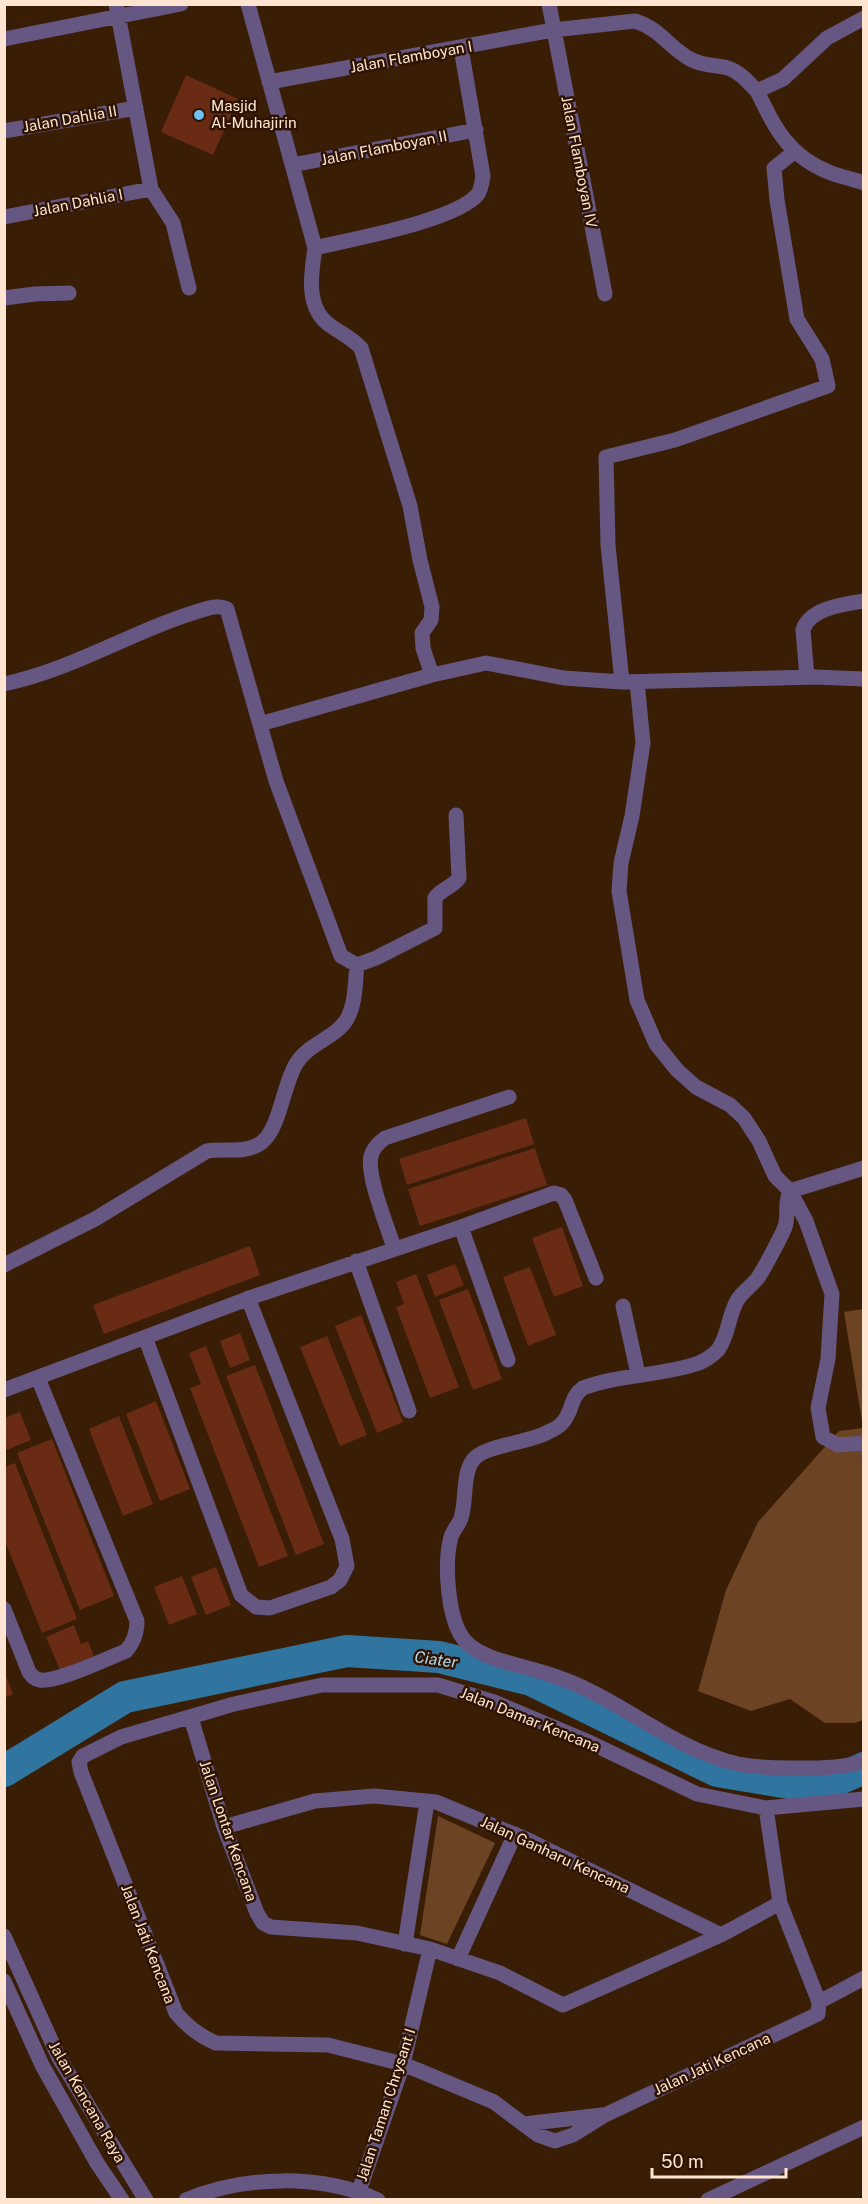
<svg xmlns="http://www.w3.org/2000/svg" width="868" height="2204" viewBox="0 0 868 2204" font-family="'Public Sans',sans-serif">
  <rect width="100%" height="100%" fill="#391e05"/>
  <path fill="#6c4423" d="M863,1309L864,1421H862L844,1312Z
    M863,1428V1720L855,1723H825L790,1699L751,1711L698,1691L726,1590L758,1522L839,1431Z
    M438,1816L495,1843L447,1944L420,1935Z"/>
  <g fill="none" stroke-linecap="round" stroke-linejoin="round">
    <path stroke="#3075a0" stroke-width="32" d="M4,1771L125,1697L347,1651L439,1657L531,1680L717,1771L819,1788L864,1768"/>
  </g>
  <path fill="#692b14" d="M186,75L238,99L213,155L161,132Z
    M526,1118L534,1144L407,1185L399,1159Z
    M535,1148L547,1185L420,1226L408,1189Z
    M562,1227L583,1286L554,1297L532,1238Z
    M250,1246L260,1275L104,1334L93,1305Z
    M455,1264L464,1285L435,1297L427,1275Z
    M530,1267L556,1335L528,1346L503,1277Z
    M416,1274L459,1387L430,1398L396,1307L404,1304L396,1282Z
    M468,1289L502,1379L473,1390L439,1300Z
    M361,1315L403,1422L377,1433L335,1326Z
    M240,1333L250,1360L230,1368L220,1341Z
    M327,1336L367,1435L340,1446L300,1347Z
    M206,1346L288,1556L259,1567L190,1388L201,1384L189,1353Z
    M255,1365L324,1544L296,1555L226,1376Z
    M156,1401L190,1489L160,1501L126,1414Z
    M20,1412L31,1440L4,1451V1418Z
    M119,1416L153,1504L123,1516L89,1429Z
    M52,1439L114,1596L80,1610L17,1453Z
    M15,1463L77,1619L42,1633L4,1539V1467Z
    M216,1567L231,1605L206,1615L191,1577Z
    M182,1576L197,1614L169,1625L154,1587Z
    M74,1625L81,1644L88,1641L94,1656L60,1670L46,1637Z
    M4,1671L13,1694L4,1698Z"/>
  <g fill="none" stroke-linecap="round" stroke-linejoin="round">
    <path stroke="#655782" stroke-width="15" d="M116,4L151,189L173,223L189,288
      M248,4L315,248C311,274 305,309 331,326C342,334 352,338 361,348L410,506L420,560L432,607L431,620L422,633L423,648L432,675
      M549,4L605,294
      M4,39L181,4
      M269,82L553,30L635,21C661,29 670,49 692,60C704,66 716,65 728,68C740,72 748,82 757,91L783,79L827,38L864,18
      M757,91C776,130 789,157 831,173C842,177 853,179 864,183
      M4,131L136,108
      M292,165L476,130
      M4,217L151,189
      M315,248C351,239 456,221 478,194C481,190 482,182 483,176L461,48
      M4,298L35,294L69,293
      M807,677L803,630C809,608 845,604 864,601
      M622,682L608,545L606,457L675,440L828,386L822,359L797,319L777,200L774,168L794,152
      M637,682L643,743L632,816L621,863L619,891L637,1000L656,1044L677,1070L696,1087L730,1105L744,1118L759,1141L775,1176L790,1191L806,1221L832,1294L828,1359L818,1408L823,1437L838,1445L864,1443
      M4,684C76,669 139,627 209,608C216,606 221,606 227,609L276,781L341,956L357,965L376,958L435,928V898C441,889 453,887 459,878L456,815
      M260,724L432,675L486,663L564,678L622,682L815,677L864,679
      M864,1168L790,1191C784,1204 789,1215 785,1227C782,1235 762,1273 757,1279C751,1286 743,1292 738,1299C728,1315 729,1335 718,1350C713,1355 706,1360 699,1363C662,1376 620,1374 583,1388C570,1397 573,1411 563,1422C560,1426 553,1430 548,1432C530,1443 484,1445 473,1460C462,1475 467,1500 461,1518C459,1525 453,1530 451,1537C444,1562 447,1622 466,1642C483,1660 522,1665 545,1673C561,1678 577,1684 592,1692C640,1716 684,1752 738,1764C759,1768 779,1768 801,1768C820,1768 845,1768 864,1761
      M461,1227L508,1360
      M394,1248C388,1228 366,1175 371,1156C373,1148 378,1143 385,1138L509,1097
      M356,1261L409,1411
      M4,1265L95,1219L207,1151C225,1148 246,1154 261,1143C280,1129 283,1085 296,1064C307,1044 336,1038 347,1019C356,1003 355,982 357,965
      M623,1306L638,1374
      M145,1337L241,1595L256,1607L270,1608L331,1587L340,1580L347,1566L342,1539L248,1298
      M4,1390L255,1296L461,1227L554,1193L561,1195L565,1200L596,1278
      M4,1609L29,1672C32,1676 34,1679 40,1680C56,1683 108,1658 126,1651C134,1642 137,1633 137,1621L38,1378
      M191,1718L224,1827L257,1913L263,1923L271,1927L357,1933L430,1949L500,1973L563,2005L721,1935L780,1903
      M864,1799L766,1808L697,1794L591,1743L494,1702L438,1685H322L234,1704L121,1737L83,1756L79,1762L81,1772L176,2013C187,2026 199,2036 216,2043L328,2045L403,2064L494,2102L538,2135L555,2141L573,2135L605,2115L818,2014L819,2002L864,1978
      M766,1808L780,1903L819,2002
      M224,1827L315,1801L374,1796L436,1802L528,1840L721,1935
      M4,1936L59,2058L146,2200
      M405,1944L427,1802
      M458,1959L515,1834
      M4,1981L42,2065L97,2163L122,2200
      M524,2124L602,2115
      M359,2191L403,2064L430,1949
      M186,2200C244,2175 322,2174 378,2200
      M708,2200L864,2127"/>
  </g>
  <circle fill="#72c1f5" stroke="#2e1400" stroke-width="2" cx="199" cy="115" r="6"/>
  <g text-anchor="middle" stroke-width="5" stroke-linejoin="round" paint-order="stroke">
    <g font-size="15" fill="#fee5d2" stroke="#2e1400">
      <text transform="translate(411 57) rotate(-10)" y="5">Jalan Flamboyan I</text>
      <text transform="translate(70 119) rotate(-10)" y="5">Jalan Dahlia II</text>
      <text transform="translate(384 148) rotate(-11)" y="5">Jalan Flamboyan II</text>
      <text transform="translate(579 162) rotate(79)" y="5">Jalan Flamboyan IV</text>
      <text transform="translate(78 203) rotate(-11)" y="5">Jalan Dahlia I</text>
      <text transform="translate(530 1720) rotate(22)" y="5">Jalan Damar Kencana</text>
      <text transform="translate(228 1831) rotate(71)" y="5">Jalan Lontar Kencana</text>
      <text transform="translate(555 1855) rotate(25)" y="5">Jalan Ganharu Kencana</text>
      <text transform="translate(148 1944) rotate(69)" y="5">Jalan Jati Kencana</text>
      <text transform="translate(712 2064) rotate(-25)" y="5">Jalan Jati Kencana</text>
      <text transform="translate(87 2102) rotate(60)" y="5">Jalan Kencana Raya</text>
      <text transform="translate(386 2105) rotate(-72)" y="5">Jalan Taman Chrysant I</text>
    </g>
    <g font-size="15" fill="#fee5d2" stroke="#2e1400" text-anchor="start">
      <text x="211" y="111">Masjid<tspan x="211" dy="17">Al-Muhajirin</tspan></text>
    </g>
    <g font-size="16" font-style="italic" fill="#b6d9f2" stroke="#2e1400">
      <text transform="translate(436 1659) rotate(8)" y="6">Ciater</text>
    </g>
  </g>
  <rect width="868" height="2204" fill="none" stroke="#fee5d2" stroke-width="12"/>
  <path d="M652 2168v9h134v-9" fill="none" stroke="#fee5d2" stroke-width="3"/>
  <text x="661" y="2168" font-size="18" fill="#fee5d2" stroke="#2e1400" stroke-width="4.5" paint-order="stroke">50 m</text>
</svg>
